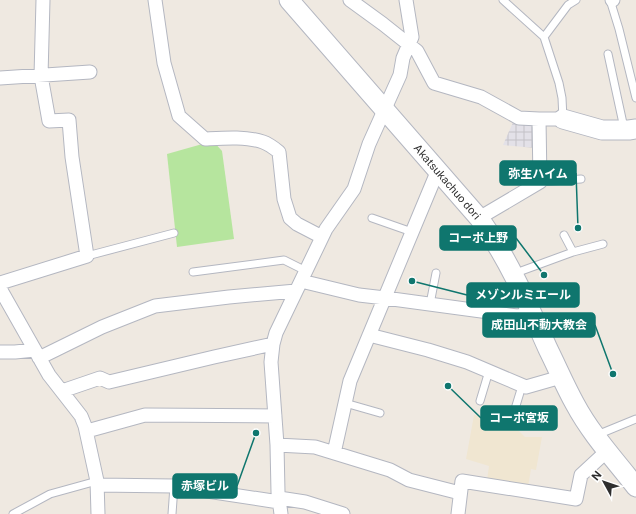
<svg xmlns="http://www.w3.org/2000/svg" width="636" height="514" viewBox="0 0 636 514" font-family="'Public Sans','Noto Sans JP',sans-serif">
  <defs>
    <pattern id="industrial-grid" width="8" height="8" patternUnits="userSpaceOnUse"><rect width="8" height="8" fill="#e3e1e8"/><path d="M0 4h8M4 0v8" fill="none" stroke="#c3c1c7"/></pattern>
  </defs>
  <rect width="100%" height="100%" fill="#efe9e1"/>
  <path fill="url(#industrial-grid)" d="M514,120L532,123L535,128V148L503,145Z"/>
  <path fill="#f0e6d1" d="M474,415L511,423L525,437H542L536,470L531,469L528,487L487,480L489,466L466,459Z"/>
  <path fill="#b6e59e" d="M213,141L222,151L234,239L177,247L167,154Z"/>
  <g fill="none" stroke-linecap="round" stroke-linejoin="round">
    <defs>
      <path id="lane" d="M503,0L544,37L559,83L562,98L563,119
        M612,0L611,3L619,29L636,98
        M544,37L568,5L576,0
        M608,54L624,128
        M540,182L581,179
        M372,218L412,232
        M573,252L603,244
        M87,256L174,233
        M193,272L284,260L306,271
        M513,274L573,252L564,235
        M430,304L436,273
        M480,401L489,371
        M345,403L380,413
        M511,422L522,386
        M597,435L636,419
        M13,514L50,494L97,481
        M172,514L174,486"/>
      <path id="street" d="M155,0L164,63L179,116L205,139C223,138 246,136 263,142C269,144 274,148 279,152L284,199L290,218L297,224L322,237
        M350,0L383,24L417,51L434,83L481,97L519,118L539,119H563
        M612,0H613
        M0,78L90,72
        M479,218L540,182L539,119
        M301,281L359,295L385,298L517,316L525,315L532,313
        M0,283L87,256L72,157L69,120L49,121L41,76L43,0
        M0,286L2,292L49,375L81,416L85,426L97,481L98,514
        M369,335L428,350L467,362L526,387L561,377
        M0,352H15L35,350
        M39,358L102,327L155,306L229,297L296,291
        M62,391L100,378L109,382L214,357L273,344
        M87,431L145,415L275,416
        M277,445L315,447L390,470L409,480L460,493
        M334,453L350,381L438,170
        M97,485L174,486L279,502
        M279,498L305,502L343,514
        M281,514L278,492L277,445L271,362L273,344L276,333L326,229L354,189L369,144L400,75L403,58L412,37L406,0
        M458,514L462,481L576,499L581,475L607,451"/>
      <g id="secondary">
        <path id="s1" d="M289,0L479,218C508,258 528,304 548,349C557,367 565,386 575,404C591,434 615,460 636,487"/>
        <path d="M563,119L602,130H629L636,129"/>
      </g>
    </defs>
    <use href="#lane" stroke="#b4b7c1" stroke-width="9"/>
    <use href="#street" stroke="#b4b7c1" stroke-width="15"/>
    <use href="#secondary" stroke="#b4b7c1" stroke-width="21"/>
    <use href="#lane" stroke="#fff" stroke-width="7"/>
    <use href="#street" stroke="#fff" stroke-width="13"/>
    <use href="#secondary" stroke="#fff" stroke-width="19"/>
  </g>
  <g text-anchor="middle" stroke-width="3.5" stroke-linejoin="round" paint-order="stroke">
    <g font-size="11" fill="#2e2e2e" stroke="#fff">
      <text dy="4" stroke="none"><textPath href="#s1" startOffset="241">Akatsukachuo dori</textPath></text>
    </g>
  </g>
  <path fill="none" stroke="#0f766e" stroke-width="1.5" d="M578 228L576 173M544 275L516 238M412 281L467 295M613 374L595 325M448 386L481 418M256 433L237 486"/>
  <g fill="#0f766e" stroke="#fff" stroke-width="1.5">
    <circle cx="578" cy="228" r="4"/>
    <circle cx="544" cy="275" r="4"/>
    <circle cx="412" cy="281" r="4"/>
    <circle cx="613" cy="374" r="4"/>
    <circle cx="448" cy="386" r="4"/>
    <circle cx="256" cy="433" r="4"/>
  </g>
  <g fill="#0f766e" stroke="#0f766e" stroke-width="1.5">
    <rect x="500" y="161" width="76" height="24" rx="4"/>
    <rect x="440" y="226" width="76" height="24" rx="4"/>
    <rect x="467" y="283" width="112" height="24" rx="4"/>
    <rect x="483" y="313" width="112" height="24" rx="4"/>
    <rect x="481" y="406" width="76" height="24" rx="4"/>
    <rect x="173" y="474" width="64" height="24" rx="4"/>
  </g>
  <g font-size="12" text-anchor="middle" font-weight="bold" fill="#fff">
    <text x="538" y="178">弥生ハイム</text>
    <text x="478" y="242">コーポ上野</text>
    <text x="523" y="299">メゾンルミエール</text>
    <text x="539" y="329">成田山不動大教会</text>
    <text x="519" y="422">コーポ宮坂</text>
    <text x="205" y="490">赤塚ビル</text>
  </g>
  <g transform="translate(604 482) rotate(310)" stroke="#ffffff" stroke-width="3" paint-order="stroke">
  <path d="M0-3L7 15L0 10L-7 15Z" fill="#2e2e2e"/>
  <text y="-6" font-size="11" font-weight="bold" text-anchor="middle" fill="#2e2e2e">N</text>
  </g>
</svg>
